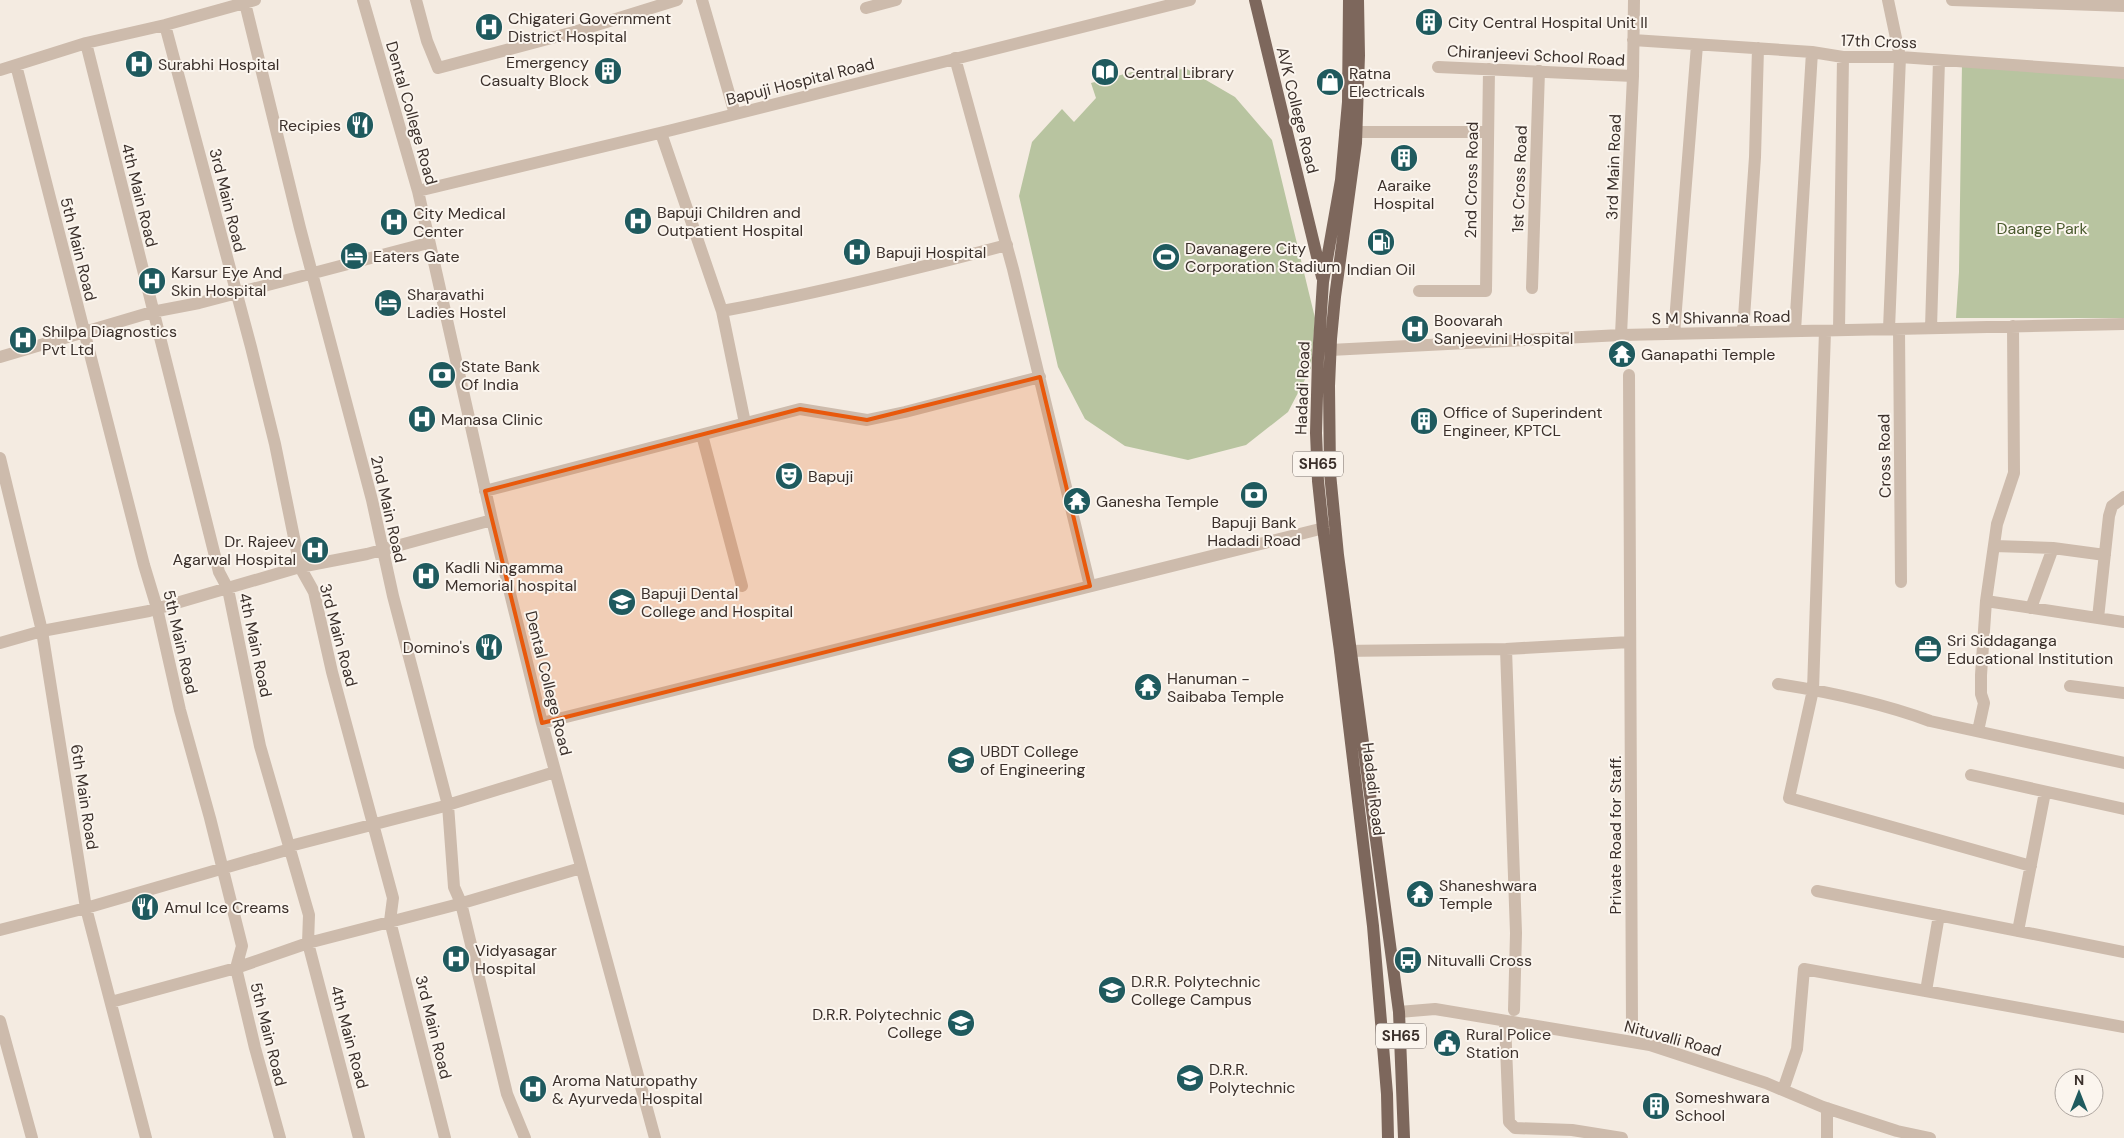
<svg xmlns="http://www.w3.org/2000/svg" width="2124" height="1138" viewBox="0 0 2124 1138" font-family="'DM Sans',sans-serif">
  <rect width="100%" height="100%" fill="#f4ebe1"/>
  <path fill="#b8c4a0" d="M1962,62L2124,76V318H1956L1959,272Z
    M1187,69L1235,97L1272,140L1315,318L1311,368L1288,412L1246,445L1188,460L1125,446L1085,419L1058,367L1019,196L1032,142L1062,109L1074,122L1096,98L1091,83L1132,72Z"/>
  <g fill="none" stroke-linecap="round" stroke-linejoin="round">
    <path stroke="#cdbbac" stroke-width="12" d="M363,0L418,191L492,520L542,723L655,1138
      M416,0L427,41L438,68L574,32L677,0
      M702,0L735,114
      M1888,0L1900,57L1889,329
      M1952,0L2124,6
      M245,3L300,228L372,500L393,596L448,805L454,887L461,903L507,1094L525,1138
      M866,8L896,0
      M165,25L251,347L275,444L300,567L314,592L332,672L393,898L390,921L445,1138
      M1633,40L1812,52L1843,57H1900L2124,73
      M86,43L219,572L228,589L260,746L309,915L308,943L359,1138
      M955,58L1013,269L1090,586
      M16,65L144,565L157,608L180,710L210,818L242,946L236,968L255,1048L280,1138
      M1438,67L1633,76
      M0,70L86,43L165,25L255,0
      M1345,132H1488
      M661,133L722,311L745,423
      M418,191L672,130L1190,0
      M1532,288L1539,71
      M1419,291H1486L1489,69
      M722,311C818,293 912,270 1007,245
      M2013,326L2014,473L1997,524L1986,601L2124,622
      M1931,328L1939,60
      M1899,329L1901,582
      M1839,330L1843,57
      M1795,331L1812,52
      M1825,331L1813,690L1789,798L2031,866
      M1743,332L1755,157L1758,48
      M1674,334L1697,45
      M1621,335L1633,76L1634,0
      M1321,349L1330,350L1621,335L2124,324
      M0,357L152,312L199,303L428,243
      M1629,375L1632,1028
      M702,435L742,586
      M0,458L42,631L86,908L146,1138
      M485,491L800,409L867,420L905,412L1040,377
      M1994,546L2053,548L2105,555
      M2031,608L2053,548
      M2098,618L2109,516L2112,506L2124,497
      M0,643L42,631L149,611L300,567L367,554L492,520
      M1506,649L1516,933L1514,1010
      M1340,651L1506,649L1630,642
      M1778,684C1829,692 1881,703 1930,721L2124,763
      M2070,686L2124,693
      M542,723L1332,526
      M1978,731L1984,703L1981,694V675L1986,601
      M1971,775L2124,809
      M1817,891L2124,952
      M0,930L86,908L290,849V846L441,807L555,772
      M2018,931L2045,792
      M1926,991L1939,915
      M111,1002L236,968L308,943L459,904L581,868
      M1399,1012L1435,1009L1650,1045L1766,1083L1823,1107L1897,1131L1930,1138
      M0,1021L32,1138
      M1505,1022L1509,1122L1515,1128L1572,1130L1622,1138
      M1783,1090L1797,1049L1804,969L2124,1027
      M1827,1108V1138"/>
    <path stroke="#7d675c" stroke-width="12" d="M1255,0L1322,277
      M1349,0L1348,102L1341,180L1323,282L1318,358L1316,433L1318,481L1323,528L1340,651L1373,926L1387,1094L1388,1138
      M1358,0L1359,55L1356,143L1335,297L1331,339L1329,386L1330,473L1338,555L1399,1012L1404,1138"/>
  </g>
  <path fill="#e8590c" fill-opacity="0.2" stroke="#e8590c" stroke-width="4" stroke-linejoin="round" d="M1040,377L1090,586L542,723L485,491L800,409L867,420Z"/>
  <defs>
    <symbol id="building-disc" viewBox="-11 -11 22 22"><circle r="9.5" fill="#1f5a5e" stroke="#fbf5ee"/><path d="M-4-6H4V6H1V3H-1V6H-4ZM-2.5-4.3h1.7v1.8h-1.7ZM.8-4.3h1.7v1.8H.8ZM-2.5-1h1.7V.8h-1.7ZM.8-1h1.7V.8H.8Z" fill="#fff"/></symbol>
    <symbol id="hospital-disc" viewBox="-11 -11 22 22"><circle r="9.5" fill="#1f5a5e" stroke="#fbf5ee"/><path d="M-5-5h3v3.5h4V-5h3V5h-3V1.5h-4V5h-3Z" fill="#fff"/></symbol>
    <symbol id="library-disc" viewBox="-11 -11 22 22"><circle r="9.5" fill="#1f5a5e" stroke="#fbf5ee"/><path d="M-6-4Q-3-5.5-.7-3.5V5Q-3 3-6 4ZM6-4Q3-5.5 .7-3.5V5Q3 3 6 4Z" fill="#fff"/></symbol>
    <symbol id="shop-disc" viewBox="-11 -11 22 22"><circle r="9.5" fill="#1f5a5e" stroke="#fbf5ee"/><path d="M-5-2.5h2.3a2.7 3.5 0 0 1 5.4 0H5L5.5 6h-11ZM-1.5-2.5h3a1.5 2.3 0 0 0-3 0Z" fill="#fff"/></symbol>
    <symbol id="restaurant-disc" viewBox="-11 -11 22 22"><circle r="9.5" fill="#1f5a5e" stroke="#fbf5ee"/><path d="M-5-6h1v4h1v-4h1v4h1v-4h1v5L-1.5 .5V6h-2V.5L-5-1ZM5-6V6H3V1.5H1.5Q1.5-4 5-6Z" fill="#fff"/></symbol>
    <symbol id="fuel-disc" viewBox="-11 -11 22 22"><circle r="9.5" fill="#1f5a5e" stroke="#fbf5ee"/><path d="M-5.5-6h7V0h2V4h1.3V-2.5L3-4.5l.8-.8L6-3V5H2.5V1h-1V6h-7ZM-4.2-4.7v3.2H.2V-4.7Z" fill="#fff"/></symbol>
    <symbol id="hotel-disc" viewBox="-11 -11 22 22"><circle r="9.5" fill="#1f5a5e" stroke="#fbf5ee"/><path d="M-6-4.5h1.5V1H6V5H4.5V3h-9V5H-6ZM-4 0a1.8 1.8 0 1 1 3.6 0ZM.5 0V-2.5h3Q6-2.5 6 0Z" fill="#fff"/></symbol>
    <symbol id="stadium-disc" viewBox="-11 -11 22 22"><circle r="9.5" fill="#1f5a5e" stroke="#fbf5ee"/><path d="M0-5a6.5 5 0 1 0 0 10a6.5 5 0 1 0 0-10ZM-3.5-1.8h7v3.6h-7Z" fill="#fff"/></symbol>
    <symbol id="temple-disc" viewBox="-11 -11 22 22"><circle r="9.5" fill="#1f5a5e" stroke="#fbf5ee"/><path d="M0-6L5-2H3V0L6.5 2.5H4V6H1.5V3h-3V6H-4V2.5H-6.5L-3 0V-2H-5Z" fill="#fff"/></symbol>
    <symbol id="bank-disc" viewBox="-11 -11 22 22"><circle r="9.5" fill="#1f5a5e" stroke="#fbf5ee"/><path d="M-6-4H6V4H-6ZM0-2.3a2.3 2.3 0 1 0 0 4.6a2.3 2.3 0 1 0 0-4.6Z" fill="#fff"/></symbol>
    <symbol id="theatre-disc" viewBox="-11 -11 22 22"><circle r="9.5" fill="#1f5a5e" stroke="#fbf5ee"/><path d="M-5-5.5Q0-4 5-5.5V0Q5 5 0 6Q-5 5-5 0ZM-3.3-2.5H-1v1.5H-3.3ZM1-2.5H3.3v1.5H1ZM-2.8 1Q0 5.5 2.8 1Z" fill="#fff"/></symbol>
    <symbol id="university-disc" viewBox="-11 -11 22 22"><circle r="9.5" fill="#1f5a5e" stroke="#fbf5ee"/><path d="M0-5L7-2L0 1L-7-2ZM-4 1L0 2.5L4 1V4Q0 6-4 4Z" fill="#fff"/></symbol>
    <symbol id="office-disc" viewBox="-11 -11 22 22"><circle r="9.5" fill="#1f5a5e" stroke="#fbf5ee"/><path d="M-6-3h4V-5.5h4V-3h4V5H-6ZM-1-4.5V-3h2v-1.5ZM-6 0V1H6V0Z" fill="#fff"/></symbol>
    <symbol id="bus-disc" viewBox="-11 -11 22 22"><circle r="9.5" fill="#1f5a5e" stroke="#fbf5ee"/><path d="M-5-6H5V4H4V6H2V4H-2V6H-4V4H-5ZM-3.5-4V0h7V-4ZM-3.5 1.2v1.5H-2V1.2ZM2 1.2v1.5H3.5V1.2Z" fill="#fff"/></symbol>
    <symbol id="civic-disc" viewBox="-11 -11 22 22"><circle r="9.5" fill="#1f5a5e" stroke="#fbf5ee"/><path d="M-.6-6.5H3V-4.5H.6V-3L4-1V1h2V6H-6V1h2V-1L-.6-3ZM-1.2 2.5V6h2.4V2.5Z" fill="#fff"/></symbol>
  </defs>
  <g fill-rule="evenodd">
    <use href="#building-disc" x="1413" y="6" width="32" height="32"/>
    <use href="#hospital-disc" x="473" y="11" width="32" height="32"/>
    <use href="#hospital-disc" x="123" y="48" width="32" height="32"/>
    <use href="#building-disc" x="592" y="55" width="32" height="32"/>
    <use href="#library-disc" x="1089" y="56" width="32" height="32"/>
    <use href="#shop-disc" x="1314" y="66" width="32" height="32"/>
    <use href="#restaurant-disc" x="344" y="109" width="32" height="32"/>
    <use href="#building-disc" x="1388" y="142" width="32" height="32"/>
    <use href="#hospital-disc" x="622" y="205" width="32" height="32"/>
    <use href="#hospital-disc" x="378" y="206" width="32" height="32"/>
    <use href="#fuel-disc" x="1365" y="226" width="32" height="32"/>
    <use href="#hospital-disc" x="841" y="236" width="32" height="32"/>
    <use href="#hotel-disc" x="338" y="240" width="32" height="32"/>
    <use href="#stadium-disc" x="1150" y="241" width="32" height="32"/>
    <use href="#hospital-disc" x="136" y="265" width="32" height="32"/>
    <use href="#hotel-disc" x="372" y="287" width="32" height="32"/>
    <use href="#hospital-disc" x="1399" y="313" width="32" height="32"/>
    <use href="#hospital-disc" x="7" y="324" width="32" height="32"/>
    <use href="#temple-disc" x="1606" y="338" width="32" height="32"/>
    <use href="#bank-disc" x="426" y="359" width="32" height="32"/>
    <use href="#hospital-disc" x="406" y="403" width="32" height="32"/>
    <use href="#building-disc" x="1408" y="405" width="32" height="32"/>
    <use href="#theatre-disc" x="773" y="460" width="32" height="32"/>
    <use href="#bank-disc" x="1238" y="479" width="32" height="32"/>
    <use href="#temple-disc" x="1061" y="485" width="32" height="32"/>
    <use href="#hospital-disc" x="299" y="534" width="32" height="32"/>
    <use href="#hospital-disc" x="410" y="560" width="32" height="32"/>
    <use href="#university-disc" x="606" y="586" width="32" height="32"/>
    <use href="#restaurant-disc" x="473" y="631" width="32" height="32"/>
    <use href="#office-disc" x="1912" y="633" width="32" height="32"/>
    <use href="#temple-disc" x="1132" y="671" width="32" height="32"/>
    <use href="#university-disc" x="945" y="744" width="32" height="32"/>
    <use href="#temple-disc" x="1404" y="878" width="32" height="32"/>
    <use href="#restaurant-disc" x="129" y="891" width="32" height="32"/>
    <use href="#hospital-disc" x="440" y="943" width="32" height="32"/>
    <use href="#bus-disc" x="1392" y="944" width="32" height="32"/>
    <use href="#university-disc" x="1096" y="974" width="32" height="32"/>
    <use href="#university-disc" x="945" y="1007" width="32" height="32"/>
    <use href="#civic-disc" x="1431" y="1027" width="32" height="32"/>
    <use href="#university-disc" x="1174" y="1062" width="32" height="32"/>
    <use href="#hospital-disc" x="517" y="1073" width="32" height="32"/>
    <use href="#building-disc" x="1640" y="1090" width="32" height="32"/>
  </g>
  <g text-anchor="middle" stroke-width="4" stroke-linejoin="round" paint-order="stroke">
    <g fill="#fbf5ee" stroke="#756b66" stroke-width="1">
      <rect x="1293" y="451.5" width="50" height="25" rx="4"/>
      <rect x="1376" y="1023.5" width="50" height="25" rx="4"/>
    </g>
    <g font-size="15" font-weight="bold" fill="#3b302b">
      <text x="1318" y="469">SH65</text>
      <text x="1401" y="1041">SH65</text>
    </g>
    <g font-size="16" fill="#3b302b" stroke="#fbf5ee" text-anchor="start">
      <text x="508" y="24">Chigateri Government<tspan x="508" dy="18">District Hospital</tspan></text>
      <text x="1448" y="28">City Central Hospital Unit II</text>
      <text x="589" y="68" text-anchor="end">Emergency<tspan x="589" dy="18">Casualty Block</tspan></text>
      <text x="158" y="70">Surabhi Hospital</text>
      <text x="1124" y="78">Central Library</text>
      <text x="1349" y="79">Ratna<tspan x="1349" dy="18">Electricals</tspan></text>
      <text x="341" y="131" text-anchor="end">Recipies</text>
      <text x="1404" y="191" text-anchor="middle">Aaraike<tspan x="1404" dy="18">Hospital</tspan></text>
      <text x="657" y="218">Bapuji Children and<tspan x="657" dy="18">Outpatient Hospital</tspan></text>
      <text x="413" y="219">City Medical<tspan x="413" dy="18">Center</tspan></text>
      <text x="1185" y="254">Davanagere City<tspan x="1185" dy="18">Corporation Stadium</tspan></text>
      <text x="876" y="258">Bapuji Hospital</text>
      <text x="373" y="262">Eaters Gate</text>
      <text x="1381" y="275" text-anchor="middle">Indian Oil</text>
      <text x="171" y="278">Karsur Eye And<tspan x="171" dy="18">Skin Hospital</tspan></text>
      <text x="407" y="300">Sharavathi<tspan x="407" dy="18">Ladies Hostel</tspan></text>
      <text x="1434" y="326">Boovarah<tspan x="1434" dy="18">Sanjeevini Hospital</tspan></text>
      <text x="42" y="337">Shilpa Diagnostics<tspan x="42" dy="18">Pvt Ltd</tspan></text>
      <text x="1641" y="360">Ganapathi Temple</text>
      <text x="461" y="372">State Bank<tspan x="461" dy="18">Of India</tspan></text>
      <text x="1443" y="418">Office of Superindent<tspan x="1443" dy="18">Engineer, KPTCL</tspan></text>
      <text x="441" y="425">Manasa Clinic</text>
      <text x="808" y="482">Bapuji</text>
      <text x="1096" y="507">Ganesha Temple</text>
      <text x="1254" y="528" text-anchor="middle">Bapuji Bank<tspan x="1254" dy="18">Hadadi Road</tspan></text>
      <text x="296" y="547" text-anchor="end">Dr. Rajeev<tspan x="296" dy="18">Agarwal Hospital</tspan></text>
      <text x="445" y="573">Kadli Ningamma<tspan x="445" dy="18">Memorial hospital</tspan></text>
      <text x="641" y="599">Bapuji Dental<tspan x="641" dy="18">College and Hospital</tspan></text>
      <text x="1947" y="646">Sri Siddaganga<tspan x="1947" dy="18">Educational Institution</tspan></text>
      <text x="470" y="653" text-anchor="end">Domino's</text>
      <text x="1167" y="684">Hanuman -<tspan x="1167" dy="18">Saibaba Temple</tspan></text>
      <text x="980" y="757">UBDT College<tspan x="980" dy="18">of Engineering</tspan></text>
      <text x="1439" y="891">Shaneshwara<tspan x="1439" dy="18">Temple</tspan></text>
      <text x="164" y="913">Amul Ice Creams</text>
      <text x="475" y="956">Vidyasagar<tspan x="475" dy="18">Hospital</tspan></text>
      <text x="1427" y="966">Nituvalli Cross</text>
      <text x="1131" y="987">D.R.R. Polytechnic<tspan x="1131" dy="18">College Campus</tspan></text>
      <text x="942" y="1020" text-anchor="end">D.R.R. Polytechnic<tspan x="942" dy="18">College</tspan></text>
      <text x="1466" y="1040">Rural Police<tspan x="1466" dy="18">Station</tspan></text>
      <text x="1209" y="1075">D.R.R.<tspan x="1209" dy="18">Polytechnic</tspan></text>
      <text x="552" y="1086">Aroma Naturopathy<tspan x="552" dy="18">&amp; Ayurveda Hospital</tspan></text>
      <text x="1675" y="1103">Someshwara<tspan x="1675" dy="18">School</tspan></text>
    </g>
    <g font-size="16" fill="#3b302b" stroke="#fbf5ee">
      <text transform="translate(1879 41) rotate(2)" y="6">17th Cross</text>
      <text transform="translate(1536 55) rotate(3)" y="6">Chiranjeevi School Road</text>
      <text transform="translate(800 81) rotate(-14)" y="6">Bapuji Hospital Road</text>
      <text transform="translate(1298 110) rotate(76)" y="6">AVK College Road</text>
      <text transform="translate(412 113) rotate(74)" y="6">Dental College Road</text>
      <text transform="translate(1613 167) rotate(-88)" y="6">3rd Main Road</text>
      <text transform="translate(1519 179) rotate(-88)" y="6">1st Cross Road</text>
      <text transform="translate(1471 180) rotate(-89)" y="6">2nd Cross Road</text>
      <text transform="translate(140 195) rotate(76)" y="6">4th Main Road</text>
      <text transform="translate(228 200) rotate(76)" y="6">3rd Main Road</text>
      <text transform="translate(79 249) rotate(76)" y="6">5th Main Road</text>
      <text transform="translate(1721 317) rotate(-1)" y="6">S M Shivanna Road</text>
      <text transform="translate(1302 388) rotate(-88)" y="6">Hadadi Road</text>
      <text transform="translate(1884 456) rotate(-91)" y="6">Cross Road</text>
      <text transform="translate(389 509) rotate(77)" y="6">2nd Main Road</text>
      <text transform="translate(339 635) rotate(75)" y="6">3rd Main Road</text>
      <text transform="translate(181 642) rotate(77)" y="6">5th Main Road</text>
      <text transform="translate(256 645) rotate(78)" y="6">4th Main Road</text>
      <text transform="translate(549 683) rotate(76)" y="6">Dental College Road</text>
      <text transform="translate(1374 789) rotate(83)" y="6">Hadadi Road</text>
      <text transform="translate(85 797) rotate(81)" y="6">6th Main Road</text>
      <text transform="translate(1615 835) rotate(-90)" y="6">Private Road for Staff.</text>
      <text transform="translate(434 1027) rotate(76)" y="6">3rd Main Road</text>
      <text transform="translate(269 1034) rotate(76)" y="6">5th Main Road</text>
      <text transform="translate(350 1037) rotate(75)" y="6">4th Main Road</text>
      <text transform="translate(1673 1038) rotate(15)" y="6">Nituvalli Road</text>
    </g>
    <g font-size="16" fill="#4a5a2e" stroke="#fbf5ee">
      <text x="2042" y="234">Daange Park</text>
    </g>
  </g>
  <g transform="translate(2079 1093)"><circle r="24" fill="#fbf5ee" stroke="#aea6a0"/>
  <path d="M0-4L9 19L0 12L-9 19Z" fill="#1f5a5e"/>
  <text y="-8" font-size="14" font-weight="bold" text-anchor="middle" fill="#3b302b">N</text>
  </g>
</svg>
